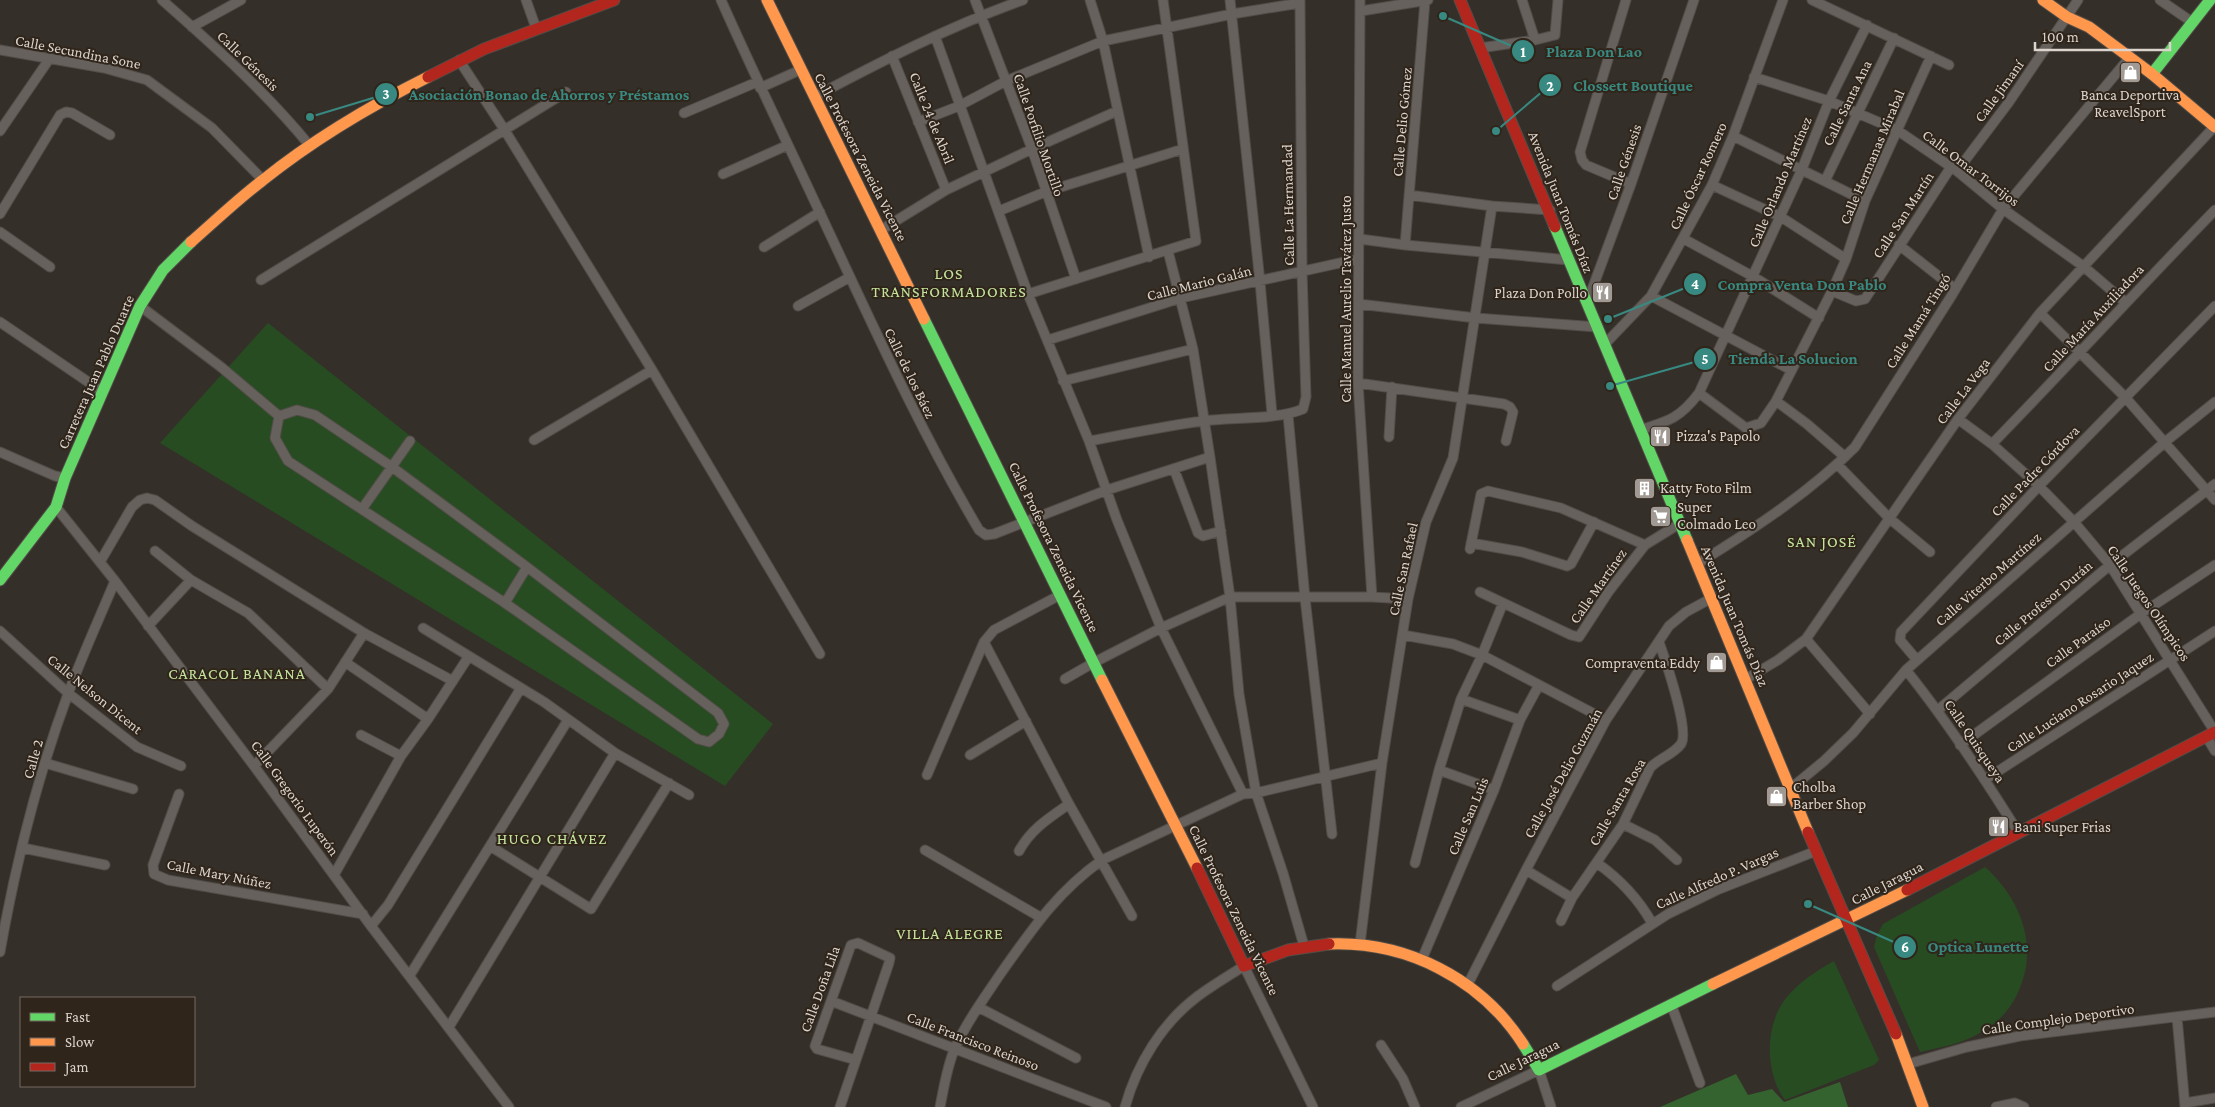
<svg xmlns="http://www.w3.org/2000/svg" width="2215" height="1107" viewBox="0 0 2215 1107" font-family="'Crimson Pro',serif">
  <rect width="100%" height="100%" fill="#352f29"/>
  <path fill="#274c22" d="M268,323L773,724L725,786L160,443Z
    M1985,867C2020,898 2039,945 2019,990C2013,1005 2002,1019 1988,1028C1968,1042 1944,1047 1920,1052L1874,947L1877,935L1883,924Z
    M1834,961L1879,1060L1874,1065L1785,1100C1765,1073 1764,1026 1786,998C1799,982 1816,971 1834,961Z"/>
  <path fill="#35632f" d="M1736,1074L1748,1095L1772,1089L1784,1102L1840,1082L1848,1107H1660Z"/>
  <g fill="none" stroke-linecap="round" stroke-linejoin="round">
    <defs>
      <path id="street" d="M162,0C214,46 266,92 310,146
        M526,0L536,28
        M721,0C753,72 787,142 820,213C871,321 918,427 979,530L986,535L994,534L1107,490L1210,457
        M975,0L1032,149L1076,279
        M1090,0L1103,41L1149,257
        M1230,0L1260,282L1272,414
        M1360,0L1358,383L1372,597
        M1522,0L1535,40
        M1626,0L1580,152L1582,160L1586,165L1631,184
        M1812,0L1949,65
        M2160,0L2192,22
        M1361,11L1428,0
        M192,27L241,0
        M935,36L1028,294L1089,441L1117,520L1161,628L1243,794
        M1480,48L1535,40L1555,35L1558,0
        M0,50L104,68L147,80L212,128L263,180
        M892,56L946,190
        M459,60L504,129L652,370L820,654
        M1754,77L1829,101L1897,130L1957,171L2003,209L2083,266L2125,302
        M760,88L800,70
        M814,97C882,61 950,26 1023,0
        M684,113L757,82
        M918,122L959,106L1006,81L1103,41L1232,14L1300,3
        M0,131L50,58
        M1733,136L1865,201
        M1957,171L2009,102L2078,0
        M723,174L788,145
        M1825,181L1894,38
        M1712,185L1781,217L1846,259
        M1409,195L1492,206L1550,210
        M999,211L1045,192L1183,149
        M0,214L60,115L66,112L72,113L110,135
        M881,230L946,190L1032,149L1117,111
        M0,232L50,267
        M1360,239L1405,245L1569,260
        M1684,239L1754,277L1819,318
        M1405,245L1425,1
        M1899,245L1955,289
        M764,247L820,212
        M1168,251L1193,349L1210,457L1230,597L1239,694L1256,793L1283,873L1304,946
        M261,280L566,92
        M1832,291L1856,301L1865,299L1951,167
        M1028,294L1196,241L1163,0
        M1651,296L1791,370
        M1587,303L1631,184L1694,0
        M1359,304L1476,318L1597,327
        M140,306L221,367L279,416L275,438L288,461L505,603L698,739L709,742L719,734L724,724L718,713L527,567L392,467L315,415L297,410L279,416
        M798,306L850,277
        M2040,313L2125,397L2215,500
        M0,322L103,392
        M1048,340L1181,298L1358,259
        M1604,345L1651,296L1712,185L1733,136L1783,0
        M1063,381L1193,349
        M1358,383L1504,404L1510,407L1513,412L1506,441
        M1699,393L1746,428L1761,423L1776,401L1832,291L1846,259L1865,201L1931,56
        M1776,401L1807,424L1845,457
        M1288,415L1305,598L1332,834
        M1958,419L1992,444L2039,486L2074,522L2110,565L2215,732
        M1640,430C1669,421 1680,418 1699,393L1802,169L1829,101L1867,25
        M1389,437L1392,387
        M534,440L652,370
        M1089,441C1127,434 1165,426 1203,421C1233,417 1277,420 1303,409L1306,397L1302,272L1300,0
        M1992,444C2067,367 2140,287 2215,210
        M0,452L55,476L65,478
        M1837,464L1889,518L1930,552
        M1174,469L1198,533L1203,536L1221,531
        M56,507L115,581L254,766L371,926L509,1107
        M362,509L410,441
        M1471,543L1522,552L1567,566L1571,564L1594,522
        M1470,549L1481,494L1488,491L1561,508L1645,545
        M155,551L191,580
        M100,562L132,507L140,500L147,498L155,500L192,526L364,633L453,681
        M1697,564C1751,531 1810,492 1855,447L1952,295L2003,209L2130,57
        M1480,592L1571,635L1579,637L1609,591L1645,545L1679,524
        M505,603L527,567
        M148,626L191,580L248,613L328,689
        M423,628L544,702L615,753L689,795
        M0,631L68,693L137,747L181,766
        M1403,635L1453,644L1482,655L1606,720
        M1806,639L1870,714
        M984,642L1069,804L1132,916
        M1917,660L1900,640L1901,632L2039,486L2215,306
        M345,662L428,719
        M1906,670C1947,721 1983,776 2018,832
        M1065,679L1093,663L1161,628L1230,597H1372L1408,599
        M1746,679L1778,660L1806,639L1958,419L2040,313L2215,126
        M1461,699L1520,720
        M1938,710L2110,565L2215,484
        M361,735L401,756
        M2206,736L2215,751
        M1960,745L2142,613L2215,565
        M970,755L1026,721
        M45,763L133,789
        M254,766L328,689L364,633
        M1439,770L1494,790
        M927,775L984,642L994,630L1060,595
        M1986,779L2215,631
        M1790,789L1824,761L1853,733L1906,670L2165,442L2215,402
        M179,794L153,865L154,874L168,880L363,914
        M1623,824L1655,840L1677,860
        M490,846L591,909L669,783
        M23,848L105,865
        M925,850L1040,917
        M1019,851C1031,829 1049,818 1069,804
        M1415,863L1439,770L1461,699L1482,655L1503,603
        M1597,863C1621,880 1638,898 1652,923
        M1526,870L1572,898
        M334,875L401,756L428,719L469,656
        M1561,921L1572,898L1623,824L1650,768C1659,758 1673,755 1681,744C1690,731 1665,659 1659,642
        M371,926L388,905L521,688
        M1360,944L1382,763L1408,599L1426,522L1453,458L1492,206
        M0,952C15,867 38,775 68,694C82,656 99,619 115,581
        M1422,959L1494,790L1520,720L1539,685
        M410,975L568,720
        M1468,984L1526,870L1606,720L1669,626L1686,612L1710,599
        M1557,986L1668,914L1717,890L1816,851
        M831,1001L1106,1107
        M1671,1004L1700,1083
        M978,1007L1076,1058
        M2177,1017L2185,1107
        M449,1027L615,753
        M1381,1045L1403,1079L1415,1107
        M1908,1064L1967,1047L2020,1036L2215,1012
        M2185,1103L2215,1098
        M840,1107L889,963L890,958L858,943L851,945L815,1046L817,1049L856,1060
        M940,1107C944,1087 947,1066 955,1048C967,1021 985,997 1001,973C1033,928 1057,892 1102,860L1243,794L1256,793L1382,763
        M1125,1107C1137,1064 1162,1023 1198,996C1213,985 1228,976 1244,966L1313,1107
        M1461,1107L1539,1070L1551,1107
        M1996,1107L2015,1103L2024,1107"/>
      <path id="fast" d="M2152,74L2210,0
        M1555,227L1687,540
        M924,319L1102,680
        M0,580L56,507L65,478L140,306L163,270L191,242
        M1523,1044L1539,1070L1713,984"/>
      <path id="slow" d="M767,0L924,319
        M2043,0L2067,17L2089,27L2152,74L2215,127
        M191,242C215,221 238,199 263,180C313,140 370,106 428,77
        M1687,540L1808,832
        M1102,680L1197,868
        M1329,944C1407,941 1481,979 1523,1044
        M1713,984L1907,890
        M1896,1034L1923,1107"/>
      <path id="jam" d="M1460,0L1555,227
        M428,77L484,49L614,0
        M1808,832L1896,1034
        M1197,868L1244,966L1288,950L1329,944
        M1907,890L2215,732"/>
    </defs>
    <use href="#street" stroke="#524d47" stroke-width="11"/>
    <use href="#fast" stroke="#524d47" stroke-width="13"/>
    <use href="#slow" stroke="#524d47" stroke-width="13"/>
    <use href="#jam" stroke="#524d47" stroke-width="13"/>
    <use href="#street" stroke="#66615d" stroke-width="9"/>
    <use href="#fast" stroke="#63d668" stroke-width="11"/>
    <use href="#slow" stroke="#ff974d" stroke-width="11"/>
    <use href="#jam" stroke="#b3261e" stroke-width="11"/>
  </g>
  <defs>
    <symbol id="shop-square" viewBox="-11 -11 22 22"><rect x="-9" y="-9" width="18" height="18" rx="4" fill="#a19a94" stroke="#30251a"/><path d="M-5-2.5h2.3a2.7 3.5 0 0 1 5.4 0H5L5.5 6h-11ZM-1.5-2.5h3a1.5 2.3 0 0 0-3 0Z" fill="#fff"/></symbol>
    <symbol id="restaurant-square" viewBox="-11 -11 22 22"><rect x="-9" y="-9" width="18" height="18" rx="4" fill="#a19a94" stroke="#30251a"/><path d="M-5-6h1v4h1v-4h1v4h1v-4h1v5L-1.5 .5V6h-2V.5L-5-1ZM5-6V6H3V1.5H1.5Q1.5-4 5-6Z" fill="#fff"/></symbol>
    <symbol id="building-square" viewBox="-11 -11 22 22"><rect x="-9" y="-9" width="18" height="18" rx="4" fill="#a19a94" stroke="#30251a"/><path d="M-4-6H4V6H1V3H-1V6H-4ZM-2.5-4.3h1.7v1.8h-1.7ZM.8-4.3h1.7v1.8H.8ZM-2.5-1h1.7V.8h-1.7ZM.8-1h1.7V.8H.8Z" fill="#fff"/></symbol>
    <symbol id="supermarket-square" viewBox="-11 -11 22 22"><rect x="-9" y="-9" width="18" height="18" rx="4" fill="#a19a94" stroke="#30251a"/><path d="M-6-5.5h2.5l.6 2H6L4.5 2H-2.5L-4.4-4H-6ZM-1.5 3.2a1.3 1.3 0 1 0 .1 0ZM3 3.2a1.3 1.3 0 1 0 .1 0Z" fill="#fff"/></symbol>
  </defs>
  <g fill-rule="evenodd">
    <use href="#shop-square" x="2118" y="60" width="25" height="25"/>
    <use href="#restaurant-square" x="1590" y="280" width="25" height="25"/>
    <use href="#restaurant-square" x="1648" y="424" width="25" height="25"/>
    <use href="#building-square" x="1632" y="476" width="25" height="25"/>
    <use href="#supermarket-square" x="1648" y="504" width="25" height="25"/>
    <use href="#shop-square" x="1704" y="650" width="25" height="25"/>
    <use href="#shop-square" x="1764" y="784" width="25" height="25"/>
    <use href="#restaurant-square" x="1986" y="814" width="25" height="25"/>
  </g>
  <g text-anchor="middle" stroke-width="4" stroke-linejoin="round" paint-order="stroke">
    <g font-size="15" fill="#dbd4cd" stroke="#30251a">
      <text transform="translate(78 52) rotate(11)" y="5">Calle Secundina Sone</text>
      <text transform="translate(248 61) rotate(44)" y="5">Calle Génesis</text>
      <text transform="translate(1999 91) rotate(-54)" y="5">Calle Jimaní</text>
      <text transform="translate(1847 103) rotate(-64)" y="5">Calle Santa Ana</text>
      <text transform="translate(932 118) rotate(68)" y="5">Calle 24 de Abril</text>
      <text transform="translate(1402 122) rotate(-85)" y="5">Calle Delio Gómez</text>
      <text transform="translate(1039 135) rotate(71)" y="5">Calle Porfilio Mortillo</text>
      <text transform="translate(861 157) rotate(63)" y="5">Calle Profesora Zeneida Vicente</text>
      <text transform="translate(1872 157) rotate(-67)" y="5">Calle Hermanas Mirabal</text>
      <text transform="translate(1624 162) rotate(-71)" y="5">Calle Génesis</text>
      <text transform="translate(1971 168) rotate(37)" y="5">Calle Omar Torrijos</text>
      <text transform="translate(1698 176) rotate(-65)" y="5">Calle Óscar Romero</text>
      <text transform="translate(1780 182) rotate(-67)" y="5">Calle Orlando Martínez</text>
      <text transform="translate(1561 202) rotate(68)" y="5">Avenida Juan Tomás Díaz</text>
      <text transform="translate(1288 205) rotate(-91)" y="5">Calle La Hermandad</text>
      <text transform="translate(1903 215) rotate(-57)" y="5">Calle San Martín</text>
      <text transform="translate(1199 283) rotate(-14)" y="5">Calle Mario Galán</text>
      <text transform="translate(1346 299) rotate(-90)" y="5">Calle Manuel Aurelio Tavárez Justo</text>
      <text transform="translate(2093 318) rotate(-47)" y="5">Calle María Auxiliadora</text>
      <text transform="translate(1918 321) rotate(-58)" y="5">Calle Mamá Tingó</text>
      <text transform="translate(96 372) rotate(-66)" y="5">Carretera Juan Pablo Duarte</text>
      <text transform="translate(910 373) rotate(64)" y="5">Calle de los Báez</text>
      <text transform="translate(1963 391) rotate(-53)" y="5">Calle La Vega</text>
      <text transform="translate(2035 471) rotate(-46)" y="5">Calle Padre Córdova</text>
      <text transform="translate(1054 547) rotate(64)" y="5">Calle Profesora Zeneida Vicente</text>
      <text transform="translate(1403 569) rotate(-78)" y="5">Calle San Rafael</text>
      <text transform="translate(1988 579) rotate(-41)" y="5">Calle Viterbo Martínez</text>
      <text transform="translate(1598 586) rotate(-55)" y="5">Calle Martínez</text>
      <text transform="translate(2043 603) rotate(-40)" y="5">Calle Profesor Durán</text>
      <text transform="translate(2149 603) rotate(56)" y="5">Calle Juegos Olímpicos</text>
      <text transform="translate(1735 616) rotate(67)" y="5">Avenida Juan Tomás Díaz</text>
      <text transform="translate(2078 642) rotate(-36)" y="5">Calle Paraíso</text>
      <text transform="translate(95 694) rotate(39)" y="5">Calle Nelson Dicent</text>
      <text transform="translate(2080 702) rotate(-33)" y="5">Calle Luciano Rosario Jaquez</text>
      <text transform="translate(1975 741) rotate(56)" y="5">Calle Quisqueya</text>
      <text transform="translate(33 759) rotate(-74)" y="5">Calle 2</text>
      <text transform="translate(1563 773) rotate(-61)" y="5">Calle José Delio Guzmán</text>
      <text transform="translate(295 798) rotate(54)" y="5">Calle Gregorio Luperón</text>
      <text transform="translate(1617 802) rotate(-60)" y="5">Calle Santa Rosa</text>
      <text transform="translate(1468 816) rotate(-67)" y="5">Calle San Luis</text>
      <text transform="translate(219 874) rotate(11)" y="5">Calle Mary Núñez</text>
      <text transform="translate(1717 878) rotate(-24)" y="5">Calle Alfredo P. Vargas</text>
      <text transform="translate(1887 883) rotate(-27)" y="5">Calle Jaragua</text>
      <text transform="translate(1234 910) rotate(64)" y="5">Calle Profesora Zeneida Vicente</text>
      <text transform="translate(820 989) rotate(-70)" y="5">Calle Doña Lila</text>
      <text transform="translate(2058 1019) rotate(-8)" y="5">Calle Complejo Deportivo</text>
      <text transform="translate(973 1041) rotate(21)" y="5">Calle Francisco Reinoso</text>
      <text transform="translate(1523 1060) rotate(-26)" y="5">Calle Jaragua</text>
    </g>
    <g font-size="15" fill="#dbd4cd" stroke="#30251a" text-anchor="start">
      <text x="2130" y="100" text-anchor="middle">Banca Deportiva<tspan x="2130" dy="17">ReavelSport</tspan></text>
      <text x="1587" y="298" text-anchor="end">Plaza Don Pollo</text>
      <text x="1676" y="441">Pizza's Papolo</text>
      <text x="1660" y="493">Katty Foto Film</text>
      <text x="1677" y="512">Super<tspan x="1677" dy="17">Colmado Leo</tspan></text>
      <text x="1700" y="668" text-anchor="end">Compraventa Eddy</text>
      <text x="1793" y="792">Cholba<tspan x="1793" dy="17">Barber Shop</tspan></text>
      <text x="2014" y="832">Bani Super Frias</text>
    </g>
    <g font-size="16" letter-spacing="1" fill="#c4e49d" stroke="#30251a">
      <text x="949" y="279">LOS<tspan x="949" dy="18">TRANSFORMADORES</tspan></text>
      <text x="1822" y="547">SAN JOSÉ</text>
      <text x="237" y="679">CARACOL BANANA</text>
      <text x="552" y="844">HUGO CHÁVEZ</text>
      <text x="950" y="939">VILLA ALEGRE</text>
    </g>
  </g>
  <path fill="none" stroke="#388981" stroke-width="2" d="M1443 16L1523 51M1496 131L1550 85M310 117L386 94M1608 319L1695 284M1610 386L1705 359M1808 904L1905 947"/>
  <g fill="#388981" stroke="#30251a" stroke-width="2">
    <circle cx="1443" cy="16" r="5"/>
    <circle cx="1496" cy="131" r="5"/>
    <circle cx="310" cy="117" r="5"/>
    <circle cx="1608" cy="319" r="5"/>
    <circle cx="1610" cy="386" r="5"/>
    <circle cx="1808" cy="904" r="5"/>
    <circle cx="1523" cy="51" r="12"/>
    <circle cx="1550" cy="85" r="12"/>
    <circle cx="386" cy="94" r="12"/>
    <circle cx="1695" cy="284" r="12"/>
    <circle cx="1705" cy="359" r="12"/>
    <circle cx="1905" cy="947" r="12"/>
  </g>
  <g font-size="15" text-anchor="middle" font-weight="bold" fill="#fff">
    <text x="1523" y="57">1</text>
    <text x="1550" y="91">2</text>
    <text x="386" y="99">3</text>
    <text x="1695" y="289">4</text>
    <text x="1705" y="364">5</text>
    <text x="1905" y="952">6</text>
  </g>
  <g font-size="16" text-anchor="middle" font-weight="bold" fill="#388981" stroke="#30251a" stroke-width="4" stroke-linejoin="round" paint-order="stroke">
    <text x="1594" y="57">Plaza Don Lao</text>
    <text x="1633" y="91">Clossett Boutique</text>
    <text x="549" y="100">Asociación Bonao de Ahorros y Préstamos</text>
    <text x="1802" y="290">Compra Venta Don Pablo</text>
    <text x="1793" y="364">Tienda La Solucion</text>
    <text x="1978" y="952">Optica Lunette</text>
  </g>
  <rect x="20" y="997" width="175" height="90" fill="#30251a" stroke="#746b62"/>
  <rect x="30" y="1013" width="25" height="8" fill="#63d668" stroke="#746b62"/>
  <text x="65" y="1022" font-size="15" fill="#dbd4cd">Fast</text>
  <rect x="30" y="1038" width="25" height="8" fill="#ff974d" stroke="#746b62"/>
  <text x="65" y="1047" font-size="15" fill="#dbd4cd">Slow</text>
  <rect x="30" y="1063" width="25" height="8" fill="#b3261e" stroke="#746b62"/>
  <text x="65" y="1072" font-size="15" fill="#dbd4cd">Jam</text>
  <path d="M2035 42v8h135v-8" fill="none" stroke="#dbd4cd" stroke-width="2.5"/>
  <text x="2042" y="42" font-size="15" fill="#dbd4cd" stroke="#30251a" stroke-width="4" paint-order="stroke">100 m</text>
</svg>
